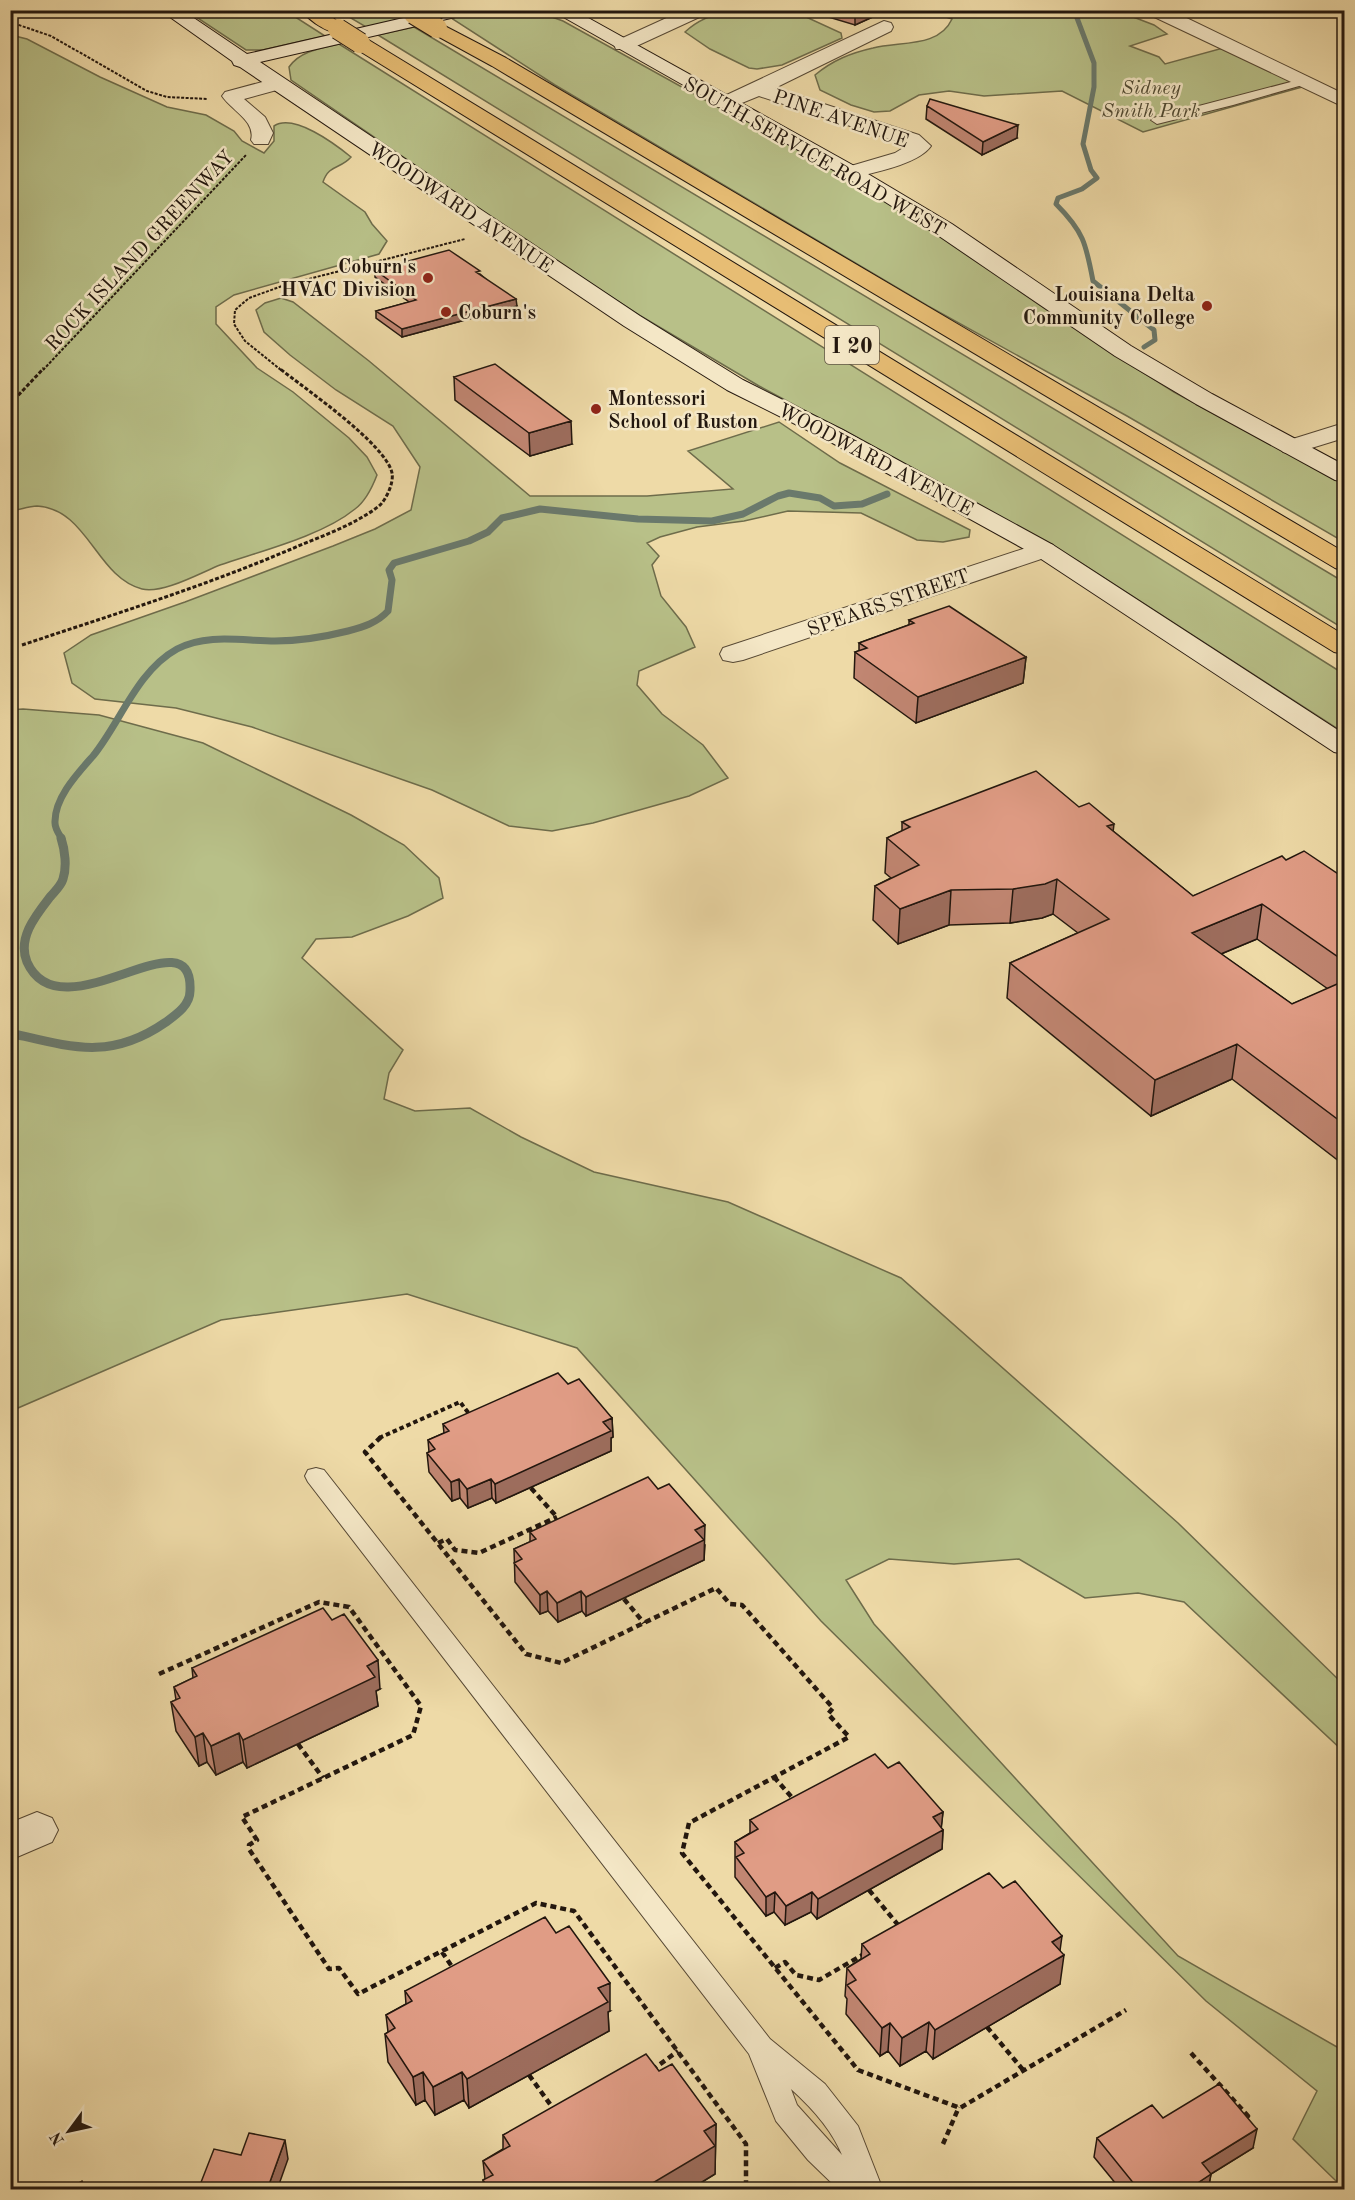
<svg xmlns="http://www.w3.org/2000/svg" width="1355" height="2200" viewBox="0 0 1355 2200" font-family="'Old Standard TT',serif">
  <rect width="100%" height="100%" fill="#eedaa7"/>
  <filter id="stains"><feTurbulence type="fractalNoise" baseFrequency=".00333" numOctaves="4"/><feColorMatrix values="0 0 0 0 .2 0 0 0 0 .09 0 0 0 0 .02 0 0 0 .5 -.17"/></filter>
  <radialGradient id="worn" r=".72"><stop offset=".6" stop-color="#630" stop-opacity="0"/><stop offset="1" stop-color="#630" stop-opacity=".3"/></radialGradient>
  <path fill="#b8c088" stroke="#6e6c4b" stroke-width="1.5" d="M1115,10L1154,25L1167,34L1130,46L1159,57L1165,64L1223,48L1302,87L1143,132L1062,91L984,96L949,91L919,95L890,111L874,112L851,105L820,90L815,75C833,60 851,53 873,48C900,41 939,48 952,19L928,11Z
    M187,11H286L325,36L263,50H246Z
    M339,11H389L401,19L366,27Z
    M484,11H535L563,21L743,121L750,122L916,218L1133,366L1174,392L1344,484V542L1127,416L928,306L555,85L451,18L467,15L482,16Z
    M793,11L841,33L842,38L782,65L757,69L749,68L710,49L685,32C715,4 755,10 793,11Z
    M414,27L1344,582V629L378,35Z
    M11,35L27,39L100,77L167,107L206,115L234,131L242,141L264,153L274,141V126C294,113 335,144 351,157C341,169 329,164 323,182L365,212L372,224L387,241L379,254L234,295L216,307V324L257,368L293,392L349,438L367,457L377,475C372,488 366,501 355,509C322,536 261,551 220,565C200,573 163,594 142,589C96,577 88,509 37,506C29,506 19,510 11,511Z
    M339,44L1344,674V733L1078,561L955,491L759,386L639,315L539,250L291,80L289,67C300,51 321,48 339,44Z
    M281,298L293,302L369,361L530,496H647L733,489L688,451L779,422L840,463L970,530L969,537L943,542L917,540L861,513L788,511L744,521L697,527L660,537L647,543L659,556L652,565L661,596L686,627L695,647L639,671L637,685L662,714L703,745L728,778L689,796L593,823L552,831L509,826L432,790L252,727L176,708L95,699L72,683L64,653L91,635L185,602L333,546L375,529L411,510L420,467L393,426L336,390L290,355L264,332L256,310L265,303Z
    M23,709L99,715L203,743L351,815L404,845L439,878L443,898L408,916L352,937L316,939L302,958L403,1050L389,1073L384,1099L415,1111L470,1108L521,1137L594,1172L728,1202L901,1278L1178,1523L1344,1685V1752L1184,1602L1138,1593L1085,1598L1019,1559L954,1564L889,1559L846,1580L874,1624L1178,1956L1344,2051V2185L1336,2181L1293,2139L1317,2091L1206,2001L821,1621L577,1348L407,1294L221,1320L11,1411L10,710Z"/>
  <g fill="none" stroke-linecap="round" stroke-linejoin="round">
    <path stroke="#6a796c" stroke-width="5" d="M1074,10L1094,63V87L1083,144L1091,170L1097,178L1082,189L1058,198L1056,204C1084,232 1086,244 1093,281L1154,330L1155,340L1144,347"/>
    <path stroke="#6a796c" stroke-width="7" d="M62,839C59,834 55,829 55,823C54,798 78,773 93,756C120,723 137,671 177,649C207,633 243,641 275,641C300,641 324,637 348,631C363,627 377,623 388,611L392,580L389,570L394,563L469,541L488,532L502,518L540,509L638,519L712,521L743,514L778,496L789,493L820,498L834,506L862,504L887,494"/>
    <path stroke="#6a796c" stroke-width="9" d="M10,1033C71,1047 110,1061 166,1022C177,1014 190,1005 190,991C194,909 61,1038 27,962C17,938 36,915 50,897C55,891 61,886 63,879C67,867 65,850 61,838"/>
    <defs>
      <path id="lane" d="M1302,79L1306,80V84L1233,105L1157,124L1151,120L1153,118Z
        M316,1468L324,1470L770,2039L825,2084L858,2126L883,2190H839L808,2160L776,2121L749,2054L308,1482L305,1476L308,1470ZM791,2089C811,2107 832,2130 842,2155L797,2105Z"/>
      <path id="street" d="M684,10H709L706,14L630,49H616L614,45L616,41Z
        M1145,10H1170L1344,94V107L1148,14Z
        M884,21L891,23L893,27L891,31L775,88L919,135L931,146C919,164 872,173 851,178L844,176L841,172L844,168L895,153L908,145L759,96L732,107H718L715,103L718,99Z
        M277,78L284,80L287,84L284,88L244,99L265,117L273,133L268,144H254L251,140C256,121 232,111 222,96L225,92Z
        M1344,423V438L1292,454L1283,452L1280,447L1283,442Z
        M1044,542L1053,545L1057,550L1053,555L743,660L733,662L723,660L720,654L723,648Z
        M37,1812L52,1818L58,1830L52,1842L10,1860V1823Z"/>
      <path id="secondary" d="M160,10H182L247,54L438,10H473L464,15L260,62L640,316L743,380L843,430L1053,545L1344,734V754L1334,752L1035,555L827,440L727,390L624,326L240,67L234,65L232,61Z
        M551,10H574L858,168L952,224L1131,346L1212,394L1344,465V482L1335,480L1196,404L1115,356L936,234L844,176Z"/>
      <path id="highway" d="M301,10H323L347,29L345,33C330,36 310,21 301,10Z
        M437,22L506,58L1344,552V571L1335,568L492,66L430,32L428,28L430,24Z
        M360,37L367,39L1344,635V654L1334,652L353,47L351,43L353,39Z"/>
    </defs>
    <use href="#lane" stroke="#564834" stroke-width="2"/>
    <use href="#street" stroke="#564834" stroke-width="2"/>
    <use href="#secondary" stroke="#23170e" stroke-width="2"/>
    <use href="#highway" stroke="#23170e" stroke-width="2"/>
    <path stroke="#23170e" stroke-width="2" stroke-dasharray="3 1.5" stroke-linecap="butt" d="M10,22L51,36L147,91L167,97L208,99
      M43,370L246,155
      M281,370L245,341L234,324L235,310L249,298L285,285L465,239"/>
    <path stroke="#23170e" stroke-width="3" stroke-dasharray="4 2" stroke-linecap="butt" d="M10,404L44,368
      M22,645C112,615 202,587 289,550C319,537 353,526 379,506C386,500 394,483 392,473C386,444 304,388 279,368"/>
    <path stroke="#23170e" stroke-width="4" stroke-dasharray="4.5 3" stroke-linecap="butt" d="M379,1438L460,1402L470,1415"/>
    <path stroke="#23170e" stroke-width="4.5" stroke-dasharray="6 4" stroke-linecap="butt" d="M381,1437L365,1452L526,1654L561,1663L716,1588L730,1604L742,1605L833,1708L828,1714L849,1737L689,1823L682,1853L858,2070L960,2108L1126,2010
      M531,1488L556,1516
      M438,1543L447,1539L455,1550L479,1553L557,1517
      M624,1599L644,1623
      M159,1674L319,1602L349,1607L421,1706L413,1735L242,1817L257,1840L249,1845V1849L329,1969L339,1968L358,1994L536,1903L574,1911L746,2144V2190
      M298,1744L323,1778
      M774,1777L795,1801
      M869,1890L899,1926
      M442,1952L455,1971
      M775,1968L785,1962L796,1975L819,1980L864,1954
      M987,2027L1024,2071
      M1191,2053L1248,2116L1244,2118
      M652,2070L678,2051
      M529,2075L555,2111
      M943,2144L959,2107
      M1116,2190L1119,2188"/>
    <use href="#lane" fill="#f4e7c6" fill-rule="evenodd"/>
    <use href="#street" fill="#f4e7c6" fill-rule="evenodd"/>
    <use href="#secondary" fill="#f4e7c6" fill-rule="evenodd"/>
    <use href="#highway" fill="#e7bd74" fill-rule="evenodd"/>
    <defs>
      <path id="highway-bridge" d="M414,14L437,28
        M338,29L360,43"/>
    </defs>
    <use href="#highway-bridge" stroke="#23170e" stroke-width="22" stroke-linecap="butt"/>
    <use href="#highway-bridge" stroke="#e7bd74" stroke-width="20"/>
  </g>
  <path fill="#c18672" stroke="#23170e" stroke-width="1.5" fill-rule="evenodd" d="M815,10H888L855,25L815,13Z
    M927,106L1017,138L982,155L926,119Z
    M375,270L480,274L517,306L402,337L376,318V311L409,302L375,277Z
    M454,377L572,444L530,456L455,400Z
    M909,620L1026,657L1023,683L916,723L854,678L855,652L859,651V643L909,625Z
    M1079,807L1113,831L1193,896L1286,860L1344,878V1165L1232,1079L1151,1116L1007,998L1010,963L1078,933L1053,914L1042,918L1010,923L949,925L898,944L873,920L875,886L891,878L885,873L887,838L902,831V822ZM1257,939L1328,989L1292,1004L1221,954Z
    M568,1384L612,1418L613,1437L611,1438V1451L496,1503L492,1498L468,1508L460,1498L452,1501L429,1472L427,1453L429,1452L428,1440L444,1433L443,1424Z
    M530,1532L705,1545L704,1560L586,1616L582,1611L558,1622L548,1611L540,1614L515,1582L514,1549L530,1542Z
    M192,1668L380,1689L376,1691L378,1706L247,1768L243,1762L216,1775L207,1762L199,1766L176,1731L171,1702L176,1700L174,1687L193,1678Z
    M888,1768L943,1812L941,1828L943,1830L942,1849L817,1919L811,1912L785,1925L774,1912L766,1916L735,1877V1842L750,1833V1820Z
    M862,1944L1060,1951V1984L933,2059L926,2051L900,2066L888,2051L880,2056L846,2014L847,1999L845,1996L847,1968L861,1959Z
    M405,1991L610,2011L608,2012L609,2031L469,2108L464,2100L435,2115L425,2100L416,2105L388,2062L385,2034L388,2032L386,2015L406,2004Z
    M659,2071L716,2124L715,2174L689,2190H484L483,2180L485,2179L483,2161L503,2149V2135Z
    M1163,2118L1253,2148L1211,2174L1208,2190H1121L1094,2157L1097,2138Z"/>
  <path fill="#9d6d5d" stroke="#23170e" stroke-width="1.5" d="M866,10H888L855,25V15Z
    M1018,125L1017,138L982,155L983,142Z
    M516,299L517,306L402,337V329Z
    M571,421L572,444L530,456L529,433Z
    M1026,657L1023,683L916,723L918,697Z
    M1114,824L1110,858L1107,826Z
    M1057,879L1053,914L1042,918L1010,923L1013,889Z
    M951,890L949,925L898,944L900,909Z
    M1262,904L1257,939L1187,968L1192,933Z
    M1237,1044L1232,1079L1151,1116L1155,1080Z
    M612,1418L613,1437L611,1438V1451L496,1503L495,1484L603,1422Z
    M459,1479L460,1498L452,1501L451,1482Z
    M491,1479L492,1498L468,1508L467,1489Z
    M705,1525L704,1560L586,1616V1597L695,1530Z
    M547,1591L548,1611L540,1614V1595Z
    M581,1591L582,1611L558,1622L557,1603Z
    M378,1660L380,1689L376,1691L378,1706L247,1768L243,1740L367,1666Z
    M203,1733L207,1762L199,1766L195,1737Z
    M239,1733L243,1762L216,1775L211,1746Z
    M943,1812L941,1831L943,1830L942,1849L817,1919L818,1899L933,1817Z
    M775,1892L774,1912L766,1916V1897Z
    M812,1892L811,1912L785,1925L786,1906Z
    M1062,1936L1059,1958L1064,1955L1060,1984L933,2059L935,2030L1052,1942Z
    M610,1983V2011L608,2012L609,2031L469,2108L467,2079L598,1988Z
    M929,2022L926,2051L900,2066L902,2038Z
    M890,2023L888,2051L880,2056L882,2028Z
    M423,2072L425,2100L416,2105L413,2077Z
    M462,2072L464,2100L435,2115L433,2087Z
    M716,2124L715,2174L689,2190H641L704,2131Z
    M1257,2129L1253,2148L1198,2182L1202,2163Z
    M285,2140L288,2159L277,2190H267Z
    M1211,2174L1208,2190H1187Z"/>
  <path fill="#e09c85" stroke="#23170e" stroke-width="1.5" d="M839,10H866L855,15Z
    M930,99L1018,125L983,142L927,106Z
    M449,250L480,271L476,272L516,299L402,329L376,311L416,300L375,270Z
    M495,364L571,421L529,433L454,377Z
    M949,606L1026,657L918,697L855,652L867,648L859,643L914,623L909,620Z
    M1036,771L1079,807L1089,803L1114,824L1107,826L1193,896L1282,856L1286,860L1304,851L1344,878V961L1262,904L1192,933L1292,1004L1344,981V1124L1237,1044L1155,1080L1010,963L1109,919L1057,879L1045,884L1013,889L951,890L900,909L875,886L919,865L887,838L910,827L902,822Z
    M558,1373L568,1384L579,1379L612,1418L603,1422L611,1431L495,1484L491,1479L467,1489L459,1479L451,1482L427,1453L435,1449L428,1440L449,1431L443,1424Z
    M648,1477L658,1489L669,1484L705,1525L695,1530L704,1540L586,1597L581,1591L557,1603L547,1591L540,1595L514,1563L522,1559L514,1549L536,1539L530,1532Z
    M323,1608L332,1620L344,1614L378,1660L367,1666L375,1677L243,1740L239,1733L211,1746L203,1733L195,1737L171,1702L180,1698L174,1687L197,1676L192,1668Z
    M875,1754L888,1768L899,1762L943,1812L933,1817L943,1830L818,1899L812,1892L786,1906L775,1892L766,1897L736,1857L744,1853L735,1842L758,1829L750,1820Z
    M989,1873L1003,1888L1015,1881L1062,1936L1052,1942L1064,1955L935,2030L929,2022L902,2038L890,2023L882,2028L847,1985L856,1980L847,1968L870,1954L862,1944Z
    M545,1917L556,1933L569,1926L610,1983L598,1988L608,2002L467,2079L462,2072L433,2087L423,2072L413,2077L385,2034L395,2028L386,2015L412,2001L405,1991Z
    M646,2054L659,2071L672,2064L716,2124L704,2131L715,2146L641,2190H489L483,2180L493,2175L483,2161L510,2146L503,2135Z
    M1219,2084L1257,2129L1202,2163L1211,2174L1187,2190H1139L1097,2138L1152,2105L1163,2118Z
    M249,2133L285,2140L267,2190H198L214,2149L241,2155Z
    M82,2181L86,2190H67Z"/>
  <g fill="#8f2418" stroke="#f4e7c6" stroke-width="2">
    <circle cx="428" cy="278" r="6"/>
    <circle cx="1207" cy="306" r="6"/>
    <circle cx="446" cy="312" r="6"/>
    <circle cx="596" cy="409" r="6"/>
  </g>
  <g text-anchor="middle" stroke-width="5" stroke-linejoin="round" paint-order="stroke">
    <g font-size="20" font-style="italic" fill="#504a33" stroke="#f4e7c6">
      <text x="1151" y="94">Sidney<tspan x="1151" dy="23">Smith Park</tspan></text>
    </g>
    <g font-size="20" fill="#23170e" stroke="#f4e7c6">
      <text transform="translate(841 118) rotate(19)" y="7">PINE AVENUE</text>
      <text transform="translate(815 156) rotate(30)" y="7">SOUTH SERVICE ROAD WEST</text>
      <text transform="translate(461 207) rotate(34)" y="7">WOODWARD AVENUE</text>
      <text transform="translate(139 250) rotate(-47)" y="7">ROCK ISLAND GREENWAY</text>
      <text transform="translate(876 459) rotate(28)" y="7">WOODWARD AVENUE</text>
      <text transform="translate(888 602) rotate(-19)" y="7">SPEARS STREET</text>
    </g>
    <g font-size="20" font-weight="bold" fill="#23170e" stroke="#f4e7c6" text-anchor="end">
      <text x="416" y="273">Coburn's<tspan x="416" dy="23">HVAC Division</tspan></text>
      <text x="1195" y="301">Louisiana Delta<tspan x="1195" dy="23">Community College</tspan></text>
      <text x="458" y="319" text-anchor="start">Coburn's</text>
      <text x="608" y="405" text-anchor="start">Montessori<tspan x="608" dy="23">School of Ruston</tspan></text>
    </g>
    <rect fill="#f4e7c6" stroke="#625545" stroke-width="1.5" x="825" y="326" width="54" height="38" rx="4.5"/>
    <g font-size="22" font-weight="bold" fill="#23170e">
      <text x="852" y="353">I 20</text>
    </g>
  </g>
  <rect width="1355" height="2200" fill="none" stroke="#eedaa7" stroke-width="36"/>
  <rect x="12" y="12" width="1331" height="2176" fill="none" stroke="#23170e" stroke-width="3"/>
  <rect x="18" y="18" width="1319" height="2164" fill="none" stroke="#23170e" stroke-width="1.5"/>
  <g transform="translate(69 2131) rotate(237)" stroke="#f4e7c6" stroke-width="4.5" paint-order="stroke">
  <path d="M0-4.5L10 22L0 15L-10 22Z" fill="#23170e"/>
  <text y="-9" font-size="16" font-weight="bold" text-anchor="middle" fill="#23170e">N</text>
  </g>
  <rect width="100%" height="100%" filter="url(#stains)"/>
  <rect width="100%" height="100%" fill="url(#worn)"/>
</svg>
